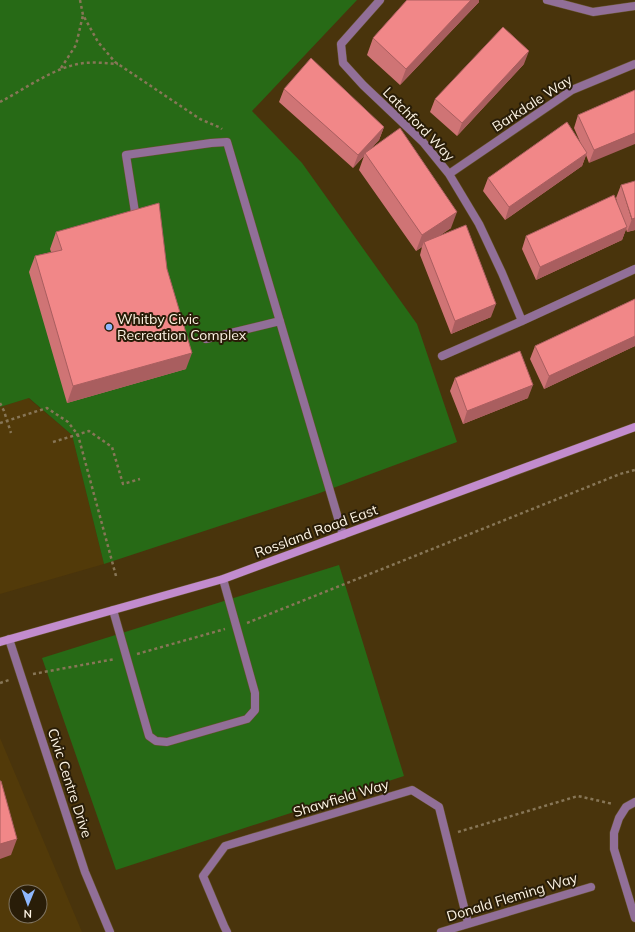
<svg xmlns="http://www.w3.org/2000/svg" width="635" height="932" viewBox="0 0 635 932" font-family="Mulish,sans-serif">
  <rect width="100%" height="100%" fill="#49340c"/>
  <path fill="#523a09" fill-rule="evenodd" d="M28,398L72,435L104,564L0,594V407Z
    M0,738L82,932H0ZM16,892H40V916H16Z"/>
  <path fill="#276a16" d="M0,0H357L252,111L302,163L417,324L457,442L317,494L104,564L72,435L29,398L0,407Z
    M339,565L404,776L116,870L42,658Z"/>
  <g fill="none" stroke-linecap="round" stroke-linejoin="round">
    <defs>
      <path id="service" d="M135,212L126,155L211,143L227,142L343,535
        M206,339L280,321
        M113,610L149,736L156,741L167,742L247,719L255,710V693L223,579"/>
      <path id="minor" d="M380,0L341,44L343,63L363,85L423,142L449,174L479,224L502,273L522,321
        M547,0L593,12L635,6
        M449,174L572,90L635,64
        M442,356L522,321L635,269
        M9,639L85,872L110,932
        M635,802L626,807L619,818L614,833V849L635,918
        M227,932L224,926L203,876L225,846L412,790L439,807L468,923
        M441,932L591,887"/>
      <path id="secondary" d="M0,642L223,579L635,427"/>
    </defs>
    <use href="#service" stroke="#66532f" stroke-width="9"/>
    <use href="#minor" stroke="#66532f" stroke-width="9"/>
    <use href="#secondary" stroke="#66532f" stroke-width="9"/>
    <path stroke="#877657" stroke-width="2.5" stroke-dasharray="3 3" stroke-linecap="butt" d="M80,0L83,15L98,42L115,62L200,119L221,128L222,129
      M61,68L76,45L83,15
      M0,102C25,89 56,66 84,63C95,62 106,63 118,64
      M0,403L4,411L11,433
      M0,423L47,408L68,422L78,435L116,576
      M53,442L89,431L112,447L123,484L140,479
      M247,623L620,474L635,470
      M137,654L225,629
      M33,674L115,659
      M0,683L9,680
      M458,832L578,796L613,804"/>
    <use href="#service" stroke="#916f98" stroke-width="8"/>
    <use href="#minor" stroke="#916f98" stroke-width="8"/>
    <use href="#secondary" stroke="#c28cce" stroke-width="8"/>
  </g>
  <path fill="#cf7475" d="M407,0H479V2L400,85L367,55L373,38Z
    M524,64L457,136L430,112L435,99Z
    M284,89L384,127L379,140L370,149L451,228L439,236L491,317L451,334L420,255L422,247L416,251L359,170L364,156L353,168L279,102Z
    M635,90L589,163L586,155L582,166L505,220L483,191L488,178L581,144L574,128L578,115Z
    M621,185L635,230L627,232L626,229L622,240L536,280L522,249L526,236L618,206L616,198Z
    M56,232L167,269L186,369L67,403L29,272L35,256L51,252L50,249Z
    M635,299V346L544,389L530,359L535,346Z
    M455,378L528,398L463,424L450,391Z"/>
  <path fill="#a95e5f" d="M471,0H479V2L400,85L406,69Z
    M529,51L524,64L457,136L462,123Z
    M384,127L379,140L366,154L365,153L364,156L353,168L358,155Z
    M635,133V144L589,163L594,150Z
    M587,153L582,166L505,220L509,207Z
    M457,212L451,228L425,245L424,242L422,247L416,251L422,235Z
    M635,218V230L627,232L632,219Z
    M627,227L622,240L536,280L540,267Z
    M496,304L491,317L451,334L455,321Z
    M635,336V346L544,389L549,376Z
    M192,353L186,369L67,403L73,386Z
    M533,385L528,398L463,424L467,411Z
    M17,839L11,855L0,859V844Z"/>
  <path fill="#f18788" stroke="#a95e5f" d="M407,0H471L406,69L373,38Z
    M503,27L529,51L462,123L435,99Z
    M311,58L384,127L358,155L284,89Z
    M635,90V133L594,150L578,115Z
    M567,122L587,153L509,207L488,178Z
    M400,128L457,212L422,235L365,153Z
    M635,181V218L632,219L621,185Z
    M614,195L627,227L540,267L526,236Z
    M159,203L167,269L192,353L73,386L35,256L62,250L56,232Z
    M466,225L496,304L455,321L424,242Z
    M635,299V336L549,376L535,346Z
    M520,351L533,385L467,411L455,378Z
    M0,781H1L17,839L0,844Z"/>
  <circle fill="#8fb8fd" stroke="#291d08" stroke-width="1.5" cx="109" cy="327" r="4"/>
  <g text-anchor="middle" stroke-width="4" stroke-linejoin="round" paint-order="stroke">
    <g font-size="14" fill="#fdf4e4" stroke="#291d08">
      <text transform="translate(532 103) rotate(-33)" y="5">Barkdale Way</text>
      <text transform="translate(419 124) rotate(46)" y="5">Latchford Way</text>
      <text transform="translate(316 531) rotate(-20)" y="5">Rossland Road East</text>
      <text transform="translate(70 783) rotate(72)" y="5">Civic Centre Drive</text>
      <text transform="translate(341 798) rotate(-17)" y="5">Shawfield Way</text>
      <text transform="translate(512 897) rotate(-17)" y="5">Donald Fleming Way</text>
    </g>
    <g font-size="14" fill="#fdf4e4" stroke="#291d08" text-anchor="start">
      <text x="117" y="324">Whitby Civic<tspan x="117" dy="16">Recreation Complex</tspan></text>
    </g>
  </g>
  <g transform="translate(28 904) rotate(181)"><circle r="19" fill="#291d08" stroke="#7e7360"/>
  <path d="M0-3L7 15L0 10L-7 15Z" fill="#8fb8fd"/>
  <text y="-6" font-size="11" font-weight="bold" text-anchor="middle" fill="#fdf4e4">N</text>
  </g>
</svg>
